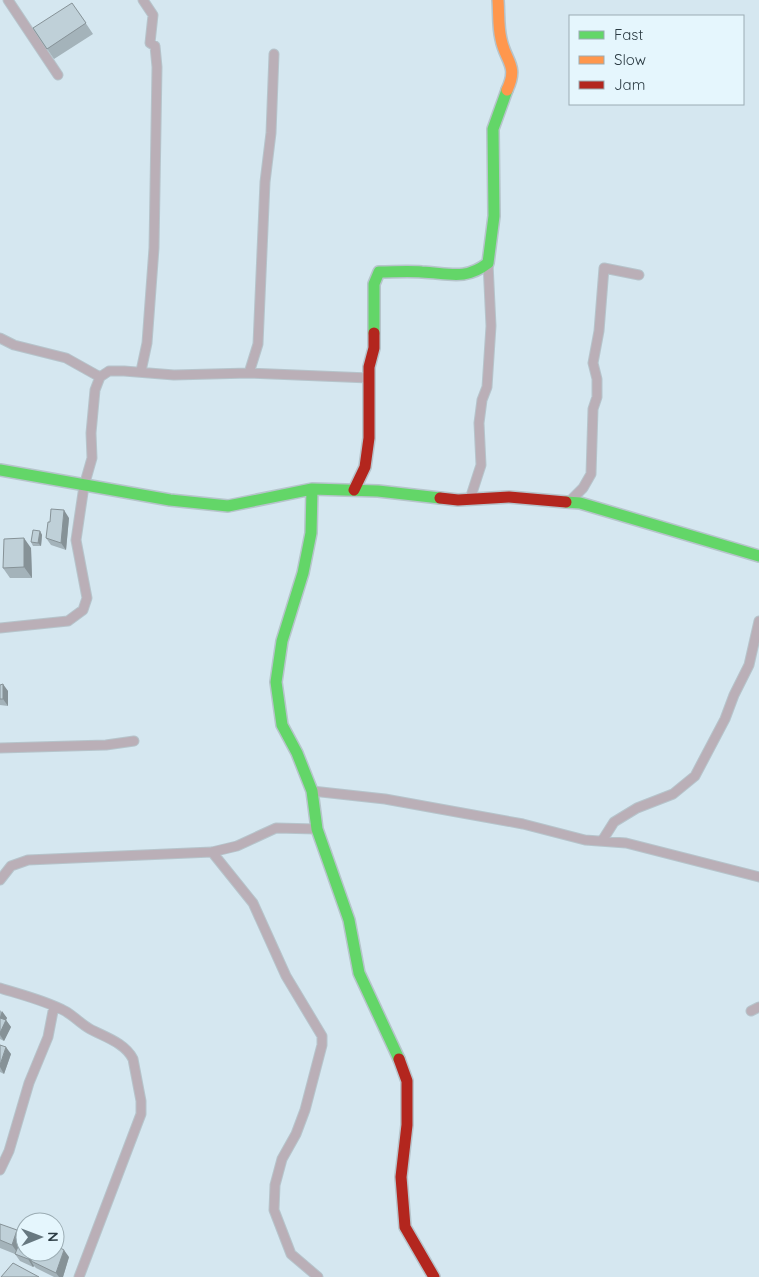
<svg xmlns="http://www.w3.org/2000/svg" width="759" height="1277" viewBox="0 0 759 1277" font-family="Quicksand,sans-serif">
  <rect width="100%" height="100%" fill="#d5e7f0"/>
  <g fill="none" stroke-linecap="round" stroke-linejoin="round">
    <defs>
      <path id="street" d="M8,0L58,75
        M0,338L14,345L66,358L100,377
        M141,371L147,343L154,248L157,67L155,46L150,43L153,15L143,0
        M249,373L258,344L265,182L271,133L274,54
        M470,499L481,465L479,423L482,400L487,387L491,326L488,263
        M569,502L583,488L591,474L593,409L597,397V379L593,363L599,331L604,268L639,275
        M0,628L68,621L83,610L87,598L76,540L84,486L92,458L91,433L95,390L100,377L109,371H124L174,375L249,373L369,378
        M0,748L106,745L134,741
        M312,791L385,799L523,824L585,840L626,843L759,877
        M602,841L614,822L637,808L673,794L695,776L725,719L734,695L749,665L759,621
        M212,852L253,903L286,976L322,1036V1045L305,1110L296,1134L282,1159L275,1185L274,1210L291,1254L318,1277
        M0,880L11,866L28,860L212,852L237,846L276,828L317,829
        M0,988C22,995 44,1000 65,1011C74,1016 81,1024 90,1029C105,1037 125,1043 133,1059L141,1101V1114L79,1277
        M751,1011L759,1007
        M0,1170L9,1151L29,1083L48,1037L54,1006"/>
      <path id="fast" d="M374,333V284L379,272C393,272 408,271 422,272C448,273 465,281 488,263L494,216L493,129L507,90
        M0,470L170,500L228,506L312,489L378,491L440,498
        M312,489L311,533L303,573L282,641L276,682L282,725L297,753L312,791L317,829L349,920L359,973L399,1059
        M566,502L580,503L759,556"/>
      <path id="slow" d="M498,0C499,13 498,27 501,39C505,61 519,65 507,90"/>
      <path id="jam" d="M354,490L365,467L369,438V367L374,348V333
        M440,498L458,500L509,497L566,502
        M399,1059L407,1081V1125L401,1177L405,1227L434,1277"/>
    </defs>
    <use href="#street" stroke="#b6c4cb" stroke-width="11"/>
    <use href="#fast" stroke="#b6c4cb" stroke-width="14"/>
    <use href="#slow" stroke="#b6c4cb" stroke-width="14"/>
    <use href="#jam" stroke="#b6c4cb" stroke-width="14"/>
    <use href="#street" stroke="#baafb7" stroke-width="9"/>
    <use href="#fast" stroke="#63d668" stroke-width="11"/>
    <use href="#slow" stroke="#ff974d" stroke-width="11"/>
    <use href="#jam" stroke="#b3261e" stroke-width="11"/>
  </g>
  <path fill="#a4b3ba" d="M79,13L93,34L54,59L33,28Z
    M69,518L66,550L51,545L46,538L50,522Z
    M40,531L42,535L41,546H33L31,542Z
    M31,548L32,578H10L3,568Z
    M0,685L8,691V706L0,705Z
    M0,1010L7,1018L6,1020L11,1027L4,1041L0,1039Z
    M0,1045L11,1054L4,1074L0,1072Z
    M0,1224L47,1253L45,1257L48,1258L69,1257L63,1277H54L36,1268L34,1266L33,1267L20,1261L15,1254L0,1248Z"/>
  <path fill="#869297" d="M64,510L69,518L66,550L61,543Z
    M40,531L42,535L41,546L38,543Z
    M24,538L31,548L32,578L24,567Z
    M3,684L8,691V706L3,699Z
    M2,1011L7,1018L6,1020L11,1027L4,1041L0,1035V1017Z
    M6,1047L11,1054L4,1074L0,1067V1065Z
    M17,1230L24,1241L19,1255L12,1245Z
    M64,1250L69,1257L63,1277H59L56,1273Z
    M32,1252H39L31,1261L34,1266L33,1267L28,1259Z
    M40,1252H46L47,1253L44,1262L39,1255Z"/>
  <path fill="#bfd0d8" stroke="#869297" d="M72,3L86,23L47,49L33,28Z
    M51,509L64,510L61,543L46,538L48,522H50Z
    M33,530L40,531L38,543L31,542Z
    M24,538V567L3,568L4,539Z
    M3,684V699H0V685Z
    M0,1018L6,1020L0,1033Z
    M0,1045L6,1047L0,1065Z
    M0,1224L17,1230L12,1245L0,1240Z
    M23,1234L25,1235V1252H32L28,1259L15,1254Z
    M55,1245L64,1250L56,1273L31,1261L34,1252H40L39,1255L48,1258L51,1252H55Z
    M13,1263L39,1277H1Z"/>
  <rect x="569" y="15" width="175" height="90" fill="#e5f6fd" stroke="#9bacb3"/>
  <rect x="579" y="31" width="25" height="8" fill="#63d668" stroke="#9bacb3"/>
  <text x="614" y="40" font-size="15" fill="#2c3c44">Fast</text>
  <rect x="579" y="56" width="25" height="8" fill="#ff974d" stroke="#9bacb3"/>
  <text x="614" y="65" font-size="15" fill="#2c3c44">Slow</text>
  <rect x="579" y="81" width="25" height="8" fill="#b3261e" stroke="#9bacb3"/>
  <text x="614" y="90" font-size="15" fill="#2c3c44">Jam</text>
  <g transform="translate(40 1237) rotate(89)"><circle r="24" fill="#e5f6fd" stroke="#9bacb3"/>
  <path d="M0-4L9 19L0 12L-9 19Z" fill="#677880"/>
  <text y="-8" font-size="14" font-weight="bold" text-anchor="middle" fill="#2c3c44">N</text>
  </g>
</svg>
